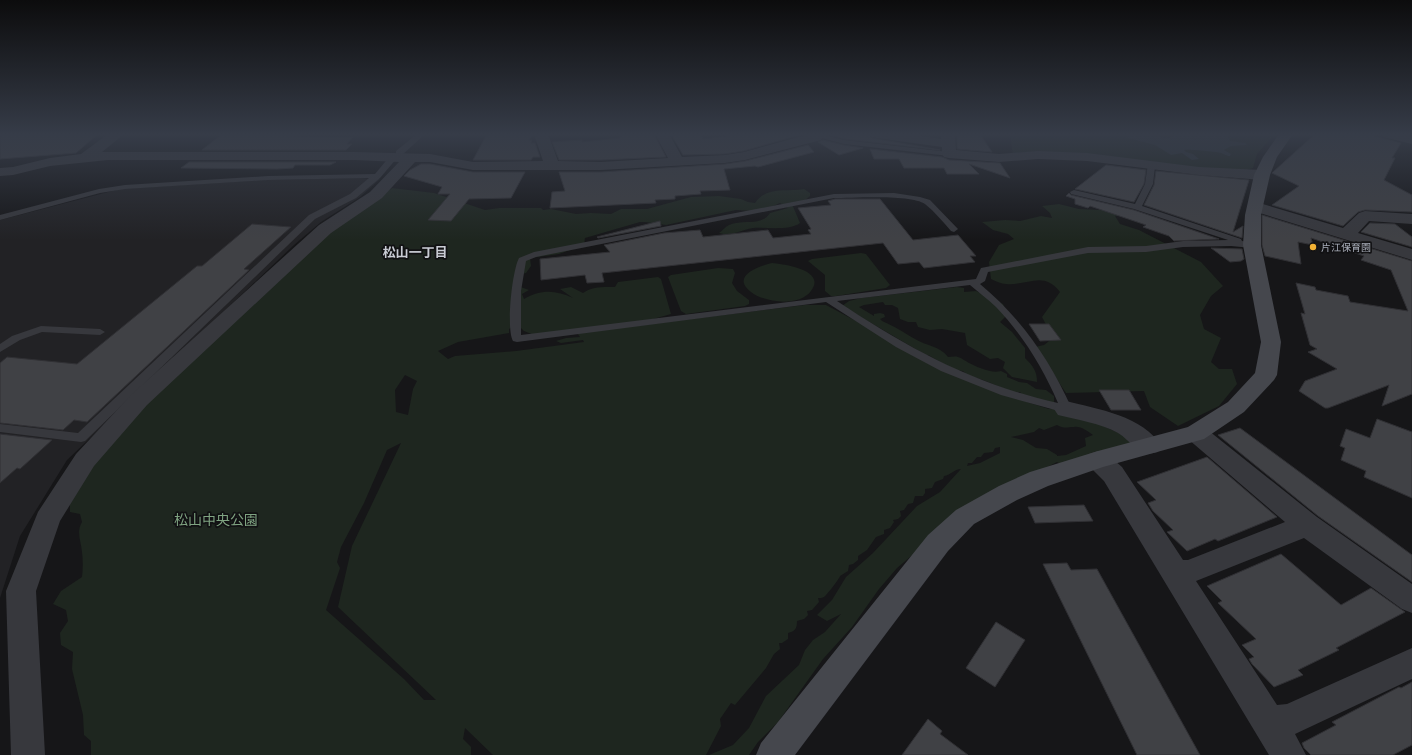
<svg xmlns="http://www.w3.org/2000/svg" width="1412" height="755" viewBox="0 0 1412 755" font-family="'IBM Plex Sans','Noto Sans JP',sans-serif">
  <rect width="100%" height="100%" fill="#161618"/>
  <path fill="#222225" d="M359,178L380,179L360,197L321,222L294,245L67,460L20,536L0,598V220L120,189L266,180Z"/>
  <path fill="#1e261f" fill-rule="evenodd" d="M1010,134H1275L1257,154L1253,168L1240,172L1154,163L1013,156Z
    M392,188L434,193L485,210L499,208H541L543,210L551,209L576,214L591,213L611,214L621,209H647L691,197L719,196L741,199L748,202L755,203C766,186 787,192 804,189L810,193V196L802,203L792,204L800,223C790,231 765,227 753,228C739,230 733,237 719,233C722,231 725,227 729,225C743,219 761,227 770,213L788,208L780,203L766,209L752,211L736,210L666,225C657,224 650,222 640,222L585,238L584,245L559,254L530,258L531,266L526,273L518,275L515,285L529,290L522,294L524,299C541,289 556,290 573,298L560,289L571,287L583,293C593,286 603,287 615,287L618,282L658,277L661,279L671,314L646,321L534,335L524,331L517,324L509,329V333L458,342L438,351L448,359L455,356L516,351L584,342L583,340L561,343L556,341L566,338L580,337L577,333L805,305H826L946,369L1030,403L1049,409L1056,408L1094,422L1130,438V444L1062,465L1057,462L968,508L897,568L879,589L852,627L823,659L778,722L758,742L749,755H709L733,745L749,728L766,696L799,665L805,650L813,640L825,632L841,614L827,621L817,615L832,600L846,577L873,553L917,506L940,492L961,469C954,469 951,475 944,476L943,479L935,482L932,488L925,489V493L923,496H915L913,503L908,504L904,510L900,511L901,516L898,519L893,520L894,522L890,528L884,530V534L876,537L867,550L858,556V560L853,564L849,565L848,571L840,576C840,578 826,596 824,597C822,598 820,598 818,598L819,602L812,610L807,611L808,615L804,619L797,621C797,629 795,631 788,633V639L782,643H779L780,649L774,654L766,668L735,705L731,703L720,719L721,726L706,755H493L465,728L463,739L471,747V755H91V741L84,735L83,715L72,669L73,652L61,645L60,633L68,621L66,610L53,604L61,591L82,577C83,569 83,560 82,552C81,541 76,532 82,522L80,514L70,512V503L74,485L123,426L339,223ZM405,375L417,381L413,389L408,415L396,412L395,390ZM1057,425C1064,429 1067,427 1074,427C1081,426 1087,431 1093,435L1085,438L1086,446L1066,455L1057,456V455L1047,449L1036,448L1023,440L1011,437L1034,432L1039,428L1044,430ZM401,443L352,546L338,607L436,700H424L404,679L326,610L340,568L337,562L341,547L364,503L387,450ZM1000,447V453L980,463L967,466L968,463H972L977,457H981L984,453L993,452L995,448Z
    M1059,204L1079,209L1121,211L1122,215L1115,216L1120,224L1139,230L1201,262L1223,286L1211,296L1200,315L1204,329L1221,338L1211,362L1219,369H1232L1237,384L1219,406L1178,426L1150,407L1144,391L1066,393L1035,347L1044,345L1053,338L1042,317L1060,292C1043,270 1028,286 1006,284C1001,284 996,281 991,279L989,262L999,245L1014,239L1008,234L993,230L982,222L1005,220L1020,221L1041,216L1052,218L1050,213L1042,206Z
    M861,253L866,254L890,285L886,288L836,296H831L825,291V275L808,261L812,259Z
    M772,263C784,264 827,270 811,291C799,307 765,303 751,292C730,276 759,266 772,263Z
    M718,268L733,269L735,273L732,283L737,291L749,300V304L745,306L686,314L681,311L668,277L671,275Z
    M957,287L964,288V292L976,291L1003,304L1006,311L1005,317L1000,322L1012,332L1025,348V358C1033,366 1037,371 1037,382L1012,377L1003,368L1005,362L998,358L990,359L967,345L965,333L942,329L930,330L918,327L916,322H908L900,319L898,308L892,305H885L883,302L864,305L859,307L874,316V314L880,313L884,314L885,317L880,319L882,321C894,326 903,332 915,339C926,346 940,346 948,357C951,357 955,356 958,357C962,358 965,361 969,363C977,367 992,374 1001,371L1007,374V377L1019,382L1027,383L1036,389L1046,390L1054,396V403L1022,395L1020,392L1015,393L983,380L967,375L963,371L955,370L928,355H926L842,306L849,301L861,298Z"/>
  <path fill="#2c353c" d="M1125,134H1154L1163,138H1170L1178,134H1231L1227,136L1230,141L1245,143L1247,145L1231,146L1224,150L1231,154L1230,156C1226,156 1225,154 1221,153C1217,152 1188,149 1184,150L1186,152L1193,154L1199,159L1192,160L1182,153L1171,155L1155,145L1128,138Z"/>
  <path fill="#404145" stroke="#303034" d="M0,134H98L76,153L0,159Z
    M222,134L332,137H353L347,144H352L346,150H202Z
    M487,134L532,135L529,140H532L531,143H535L540,157H533L531,160H473Z
    M620,134H654L666,157L601,160H559L552,142L582,140V142L620,138Z
    M671,134H701L703,139L742,134L799,135L744,151L725,154L683,155Z
    M828,134H869L872,138L940,150L844,139Z
    M957,134H980L992,152L957,149Z
    M1315,134H1367L1401,143L1392,158H1395L1384,180L1412,195V212L1365,210L1358,212L1343,226L1272,205L1299,186L1272,173L1273,172Z
    M823,140L844,145L863,148L839,155L818,142Z
    M808,145L814,152L758,167L755,166L724,169L730,190L700,191L701,194L675,196V199L655,200L656,203L550,208L552,192L565,191L559,172H601L725,164L745,161Z
    M870,149L942,157L949,160L1000,163L1010,178L969,164L979,174H947L944,168H904L899,159H874Z
    M189,162H336L330,165H295L293,168L277,169L181,168Z
    M421,164H430L473,172H525L511,198L469,199L451,221L428,220L450,194H438L442,187L404,176L410,170Z
    M1106,165L1146,170L1144,184L1134,202L1075,189Z
    M1156,171L1249,180L1233,232L1243,226L1242,238L1144,205L1154,185Z
    M1069,193L1071,195L1134,210L1219,239L1174,241L1169,236L1143,227L1146,225L1090,206L1088,208L1075,204V199L1066,196Z
    M835,199H880L913,240L958,235L976,256H970L975,262L924,268L919,262L898,264L883,243L602,273L604,282L587,283L585,275L541,280L540,259L610,252L604,245L664,233L700,230L703,237L768,230L773,238L811,234L808,230L811,229L798,208L831,205L828,201Z
    M1262,215L1412,261V394L1382,406L1389,385L1328,408H1325L1299,391L1305,381L1337,369L1308,352L1317,349L1310,345L1301,313L1305,314L1296,283L1315,287L1316,290L1348,296L1350,302L1408,311L1391,270L1361,260L1364,256L1311,238L1313,245L1298,242L1301,264L1265,256L1262,245Z
    M660,221L661,226L598,238L597,237Z
    M1370,223L1395,224L1412,237V247L1361,232Z
    M252,224L291,227L244,269L249,270L87,422L74,420L63,430L0,423V363L7,357L77,364L197,266H202Z
    M1211,248L1242,249L1244,259L1241,261L1230,262Z
    M1029,324H1049L1061,340L1040,341Z
    M1099,390H1129L1141,410H1111Z
    M1377,419L1412,432V498L1364,477L1366,471L1341,460L1345,448L1340,446L1346,429L1370,438Z
    M1240,428L1412,555V582L1318,516L1218,435Z
    M0,434L52,440L20,469L17,468L0,483Z
    M1207,457L1277,517L1218,541L1215,539L1187,551L1167,532L1173,530L1153,511L1148,503L1156,500L1137,482Z
    M1084,505L1093,521L1035,523L1028,507Z
    M1281,554L1341,605L1371,588L1405,612L1336,648L1339,650L1298,670L1303,675L1274,687L1252,664L1249,659L1254,657L1242,645L1256,639L1218,603L1222,601L1207,586Z
    M1067,563L1071,570L1097,569L1200,755H1137L1043,564Z
    M996,622L1025,640L995,687L966,668Z
    M1412,682V745L1393,755H1311L1304,748L1302,743L1336,725L1332,722L1399,687L1401,688Z
    M928,719L942,731L940,734L968,755H902Z"/>
  <g fill="none" stroke-linecap="round" stroke-linejoin="round">
    <path fill="#37383d" fill-rule="evenodd" d="M417,134H425L402,155H396V151Z
      M807,134H820L844,140L949,152L953,154L949,156L844,144Z
      M390,156H396L397,158L380,178L356,198L315,219L85,441L81,442L0,432V424L78,433L309,215L350,194L369,178L268,180L125,189L100,193L0,220V215L99,189L125,185L268,176L375,174Z
      M1148,164H1154L1155,166L1153,184L1142,206L1241,239L1242,241L1255,243L1256,245L1252,248L1231,246L1183,247L1146,252L1088,253L988,272L985,281L980,284C1021,318 1050,360 1072,409L1070,412L1066,413L1001,395L941,371L896,347L826,302L517,342L513,341C506,329 512,271 519,258L534,252L834,194L894,193L920,197L930,200L958,229L954,232L951,231C943,222 935,212 925,204C911,194 853,198 834,198L536,257L526,261L521,291V335L976,279L981,268L1088,247L1146,246L1183,241L1228,240L1134,209L1071,194L1070,192L1074,190L1135,204L1145,184ZM970,285C978,292 988,299 996,307C1022,334 1043,368 1058,403C973,384 908,348 837,301Z
      M41,326L100,329L105,332L100,335L42,332L20,340L0,352V344L12,336Z"/>
    <path fill="#37383d" fill-rule="evenodd" d="M108,134H124L102,152H355L430,154L473,162L543,161L534,134H548L558,161L601,162L668,158L655,134H669L682,157L725,155L744,152L810,134H821L823,137L821,140L745,160L725,163L601,170H473L430,162H415L382,198L331,233L147,405L94,466L60,521L36,591L45,755H11L6,591L38,512L76,454L131,395L319,225L370,192L399,162L355,160H108L50,166L13,175L0,176V168L13,167L50,158L81,154Z
      M870,134H909L941,139V134H955L956,150L999,154L1038,151L1087,153L1199,167L1262,170L1267,172L1270,175L1267,178L1262,180L1199,175L1087,161L1038,159L999,162L949,158L944,157L942,154V147L877,138L872,137Z
      M1381,134L1412,136V144L1383,137Z
      M1256,202L1343,228L1359,213L1365,211L1412,214V224L1369,221L1358,233L1412,249V260L1250,210L1248,207L1250,204Z
      M1066,401C1097,409 1144,416 1161,446L1158,452C1137,458 1133,442 1118,433C1100,423 1078,420 1058,415L1054,409L1058,403Z
      M1196,425L1204,427L1317,517L1412,584V613L1402,609L1304,538L1196,581L1277,705L1287,704L1412,648V679L1295,734L1306,755H1269L1104,481L1089,466L1086,460L1089,454L1098,451L1107,454L1122,467L1183,560H1188L1285,522L1188,439L1184,433L1188,427Z"/>
    <path fill="#45474d" fill-rule="evenodd" d="M1279,134H1293L1277,157L1270,175L1261,215V245L1281,342L1277,375L1274,380L1244,412L1204,439L1103,467L1048,486L1017,500L974,524L948,551L795,755H756L761,743L928,535L956,510L999,486L1030,472L1098,451L1188,427L1228,402L1255,373L1261,342L1243,245L1245,215L1254,175L1263,157Z"/>
  </g>
  <linearGradient id="sky" x2="0" y2="1"><stop stop-color="#0c0c0d"/><stop offset="0.56" stop-color="#363c48"/><stop offset="1" stop-color="#363c48" stop-opacity="0"/></linearGradient>
  <rect width="1412" height="240" fill="url(#sky)"/>
  <circle fill="#f2b134" stroke="#111113" stroke-width="1.5" cx="1313" cy="247" r="4"/>
  <g text-anchor="middle" stroke-width="3.5" stroke-linejoin="round" paint-order="stroke">
    <g font-size="10" fill="#a8adb8" stroke="#111113" text-anchor="start">
      <text x="1321" y="251">片江保育園</text>
    </g>
    <g font-size="13" font-weight="bold" fill="#c9ccd4" stroke="#111113">
      <text x="415" y="257">松山一丁目</text>
    </g>
    <g font-size="14" fill="#7fa381" stroke="#111113">
      <text x="216" y="525">松山中央公園</text>
    </g>
  </g>
</svg>
